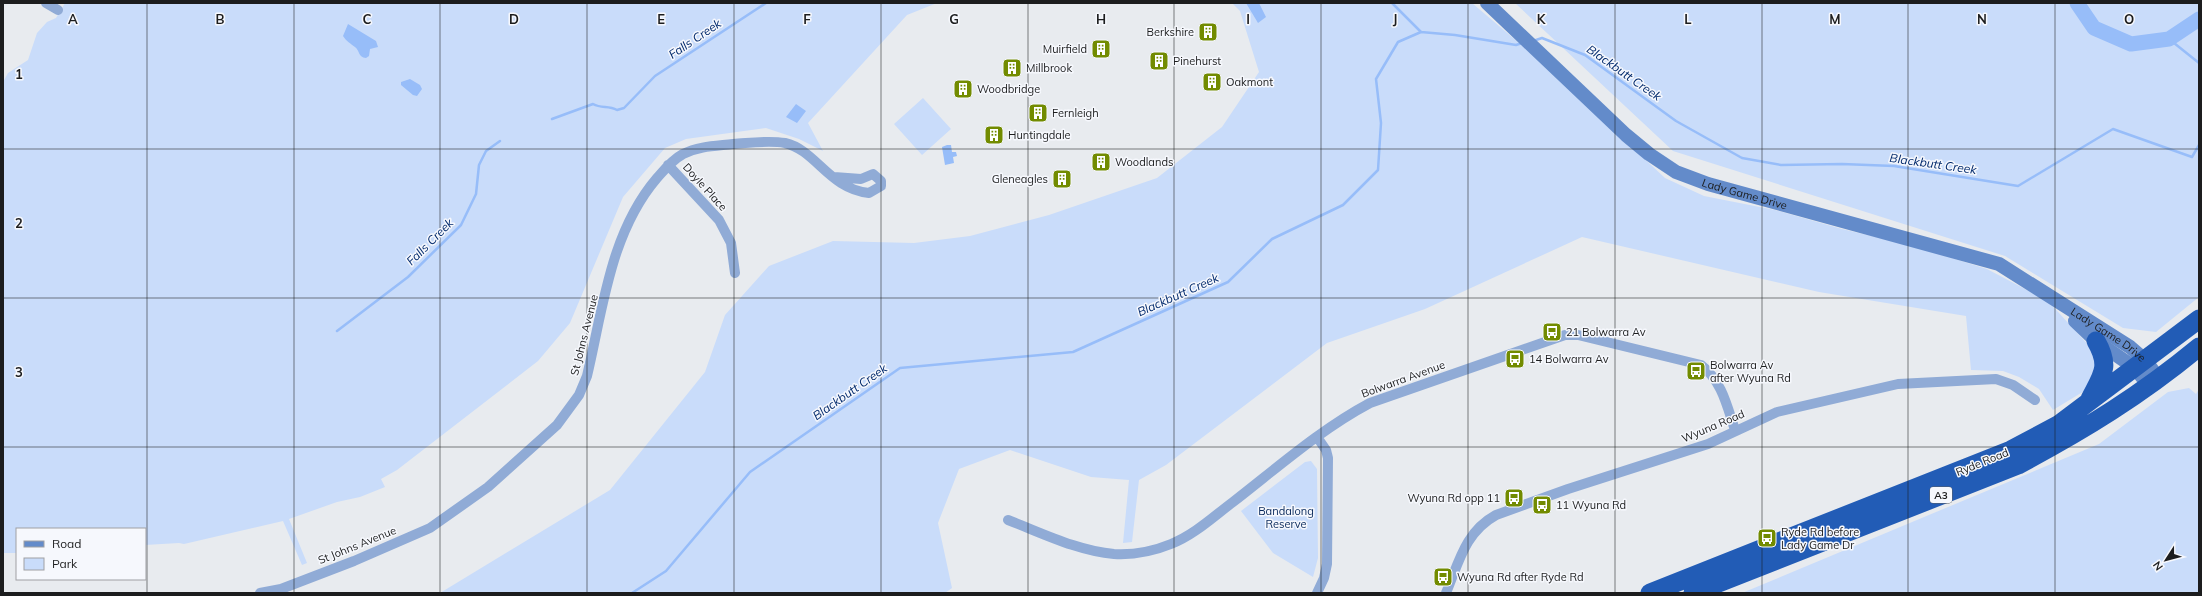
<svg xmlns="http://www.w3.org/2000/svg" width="2202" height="596" viewBox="0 0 2202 596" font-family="Mulish,sans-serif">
  <rect width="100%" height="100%" fill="#e8ebef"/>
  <path fill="#c9dcfa" d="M65,3H937L907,15L808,123L823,151L799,139L766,128L686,139L665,148L623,197L570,323L538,361L397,470L381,479L385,487L360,497L337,502L289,519L307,563L302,565L283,521L184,544L179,543L145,545V529H17V553H3V82L8,73L28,60L37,33L47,22L56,18Z
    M1232,3H1472L1532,54L1665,178L1704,196L1775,210L1842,229L1910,245L1987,269L2048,301L2093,350L2099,373L2086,390L2053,410L2039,389L2019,377L2003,371L1971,370L1966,316L1819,292L1582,237L1425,309L1327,343L1166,465L1139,480L1132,542L1123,543L1129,480L1091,477L1010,450L959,469L938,523L952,588L945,593H440L610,490L705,372L725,315L769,266L833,241L914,243L970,236L1049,215L1157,178L1222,127L1259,72L1240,11Z
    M1515,3H2199V297L2156,332L2123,328L2005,256L1673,151Z
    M923,98L951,129L922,155L894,124Z
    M2189,388L2196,394L2199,389V593H1742L2099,444L2168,392Z
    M1311,461L1317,469L1318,558L1313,577L1273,553L1241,511L1305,462Z"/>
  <path fill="#97bdf9" d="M1246,3H1259L1266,17L1258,23Z
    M348,24L376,41L378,47L370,49L369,56L366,58C358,57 360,51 355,47C350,43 347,42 343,36Z
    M410,79L420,85L422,89L417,96L413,95L401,85V82Z
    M796,104L806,111L797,123L786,117Z
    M947,145H951L952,152H956L957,156L953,157L954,163L945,165L942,147Z"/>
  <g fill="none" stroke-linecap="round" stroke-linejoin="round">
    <path stroke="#97bdf9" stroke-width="2.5" d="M1392,3L1421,32
      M2169,39L2199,63
      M1533,41L1542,38L1585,55L1676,121L1742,158L1781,165L1842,164L1894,166L2018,186L2113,129L2192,157L2199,145
      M552,119L593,104C602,109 608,105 617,110L624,108L655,76L766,3
      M337,331L408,277L461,225L476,194L479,165L486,151L500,141
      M632,593L666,571L750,472L900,368L1073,352L1228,282L1272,239L1343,205L1378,170L1381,123L1376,79L1398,42L1421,32L1455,35L1516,45L1522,43"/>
    <path stroke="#97bdf9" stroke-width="15" d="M2077,3L2094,28L2131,44L2169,39L2199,19"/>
    <path stroke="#90abd6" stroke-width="10" d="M46,3L58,10
      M668,165L719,220L731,243L735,273
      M1008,520C1042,533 1078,551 1114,554C1133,555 1154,551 1171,544C1194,535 1213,517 1233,502C1277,468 1321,429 1370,403L1565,335H1578L1701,365C1722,381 1727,406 1735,430
      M260,593L281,589L354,561L430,528L488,487L557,425L579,395L587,376C603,309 610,233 657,178C665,169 672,160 683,154C699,146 716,146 733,144C750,143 768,140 785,143C816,150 829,189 869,193L881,186V181L873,174L861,179L834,177
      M1317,593L1324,578L1327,564L1328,458L1326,450L1317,437
      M1446,593C1459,562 1465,532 1496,515L1568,489L1708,444L1777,412L1898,384L1996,379L2013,385L2035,400"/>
    <g stroke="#638bca" stroke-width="14">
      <path id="s1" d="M1487,3L1626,135L1649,154L1676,172L1708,184L1999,264L2130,347L2145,360L2159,379"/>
      <path d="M2075,321L2096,341L2135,368L2149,386"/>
    </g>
    <path stroke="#225cb6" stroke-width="19" d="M2090,399C2102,375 2111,367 2096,341
      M1650,593L2011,450L2058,425L2199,319
      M1693,593L2018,465C2084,430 2141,395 2199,347"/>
  </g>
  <path fill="none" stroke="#1c1d1e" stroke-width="1" stroke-opacity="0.55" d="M147,3V593M294,3V593M440,3V593M587,3V593M734,3V593M881,3V593M1028,3V593M1174,3V593M1321,3V593M1468,3V593M1615,3V593M1762,3V593M1908,3V593M2055,3V593M3,149H2199M3,298H2199M3,447H2199"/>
  <defs>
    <symbol id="building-square" viewBox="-11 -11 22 22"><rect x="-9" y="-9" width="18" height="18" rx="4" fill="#728b00" stroke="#f6f8fd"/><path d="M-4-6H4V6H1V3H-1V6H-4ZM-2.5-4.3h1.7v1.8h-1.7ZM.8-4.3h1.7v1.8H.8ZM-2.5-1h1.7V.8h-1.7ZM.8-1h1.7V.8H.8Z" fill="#fff"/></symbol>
    <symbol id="bus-square" viewBox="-11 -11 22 22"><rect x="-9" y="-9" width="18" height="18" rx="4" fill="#728b00" stroke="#f6f8fd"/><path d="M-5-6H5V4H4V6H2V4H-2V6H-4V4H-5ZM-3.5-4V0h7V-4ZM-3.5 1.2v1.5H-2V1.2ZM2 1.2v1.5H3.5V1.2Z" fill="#fff"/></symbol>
  </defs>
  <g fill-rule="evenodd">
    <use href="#building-square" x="1197" y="21" width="22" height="22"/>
    <use href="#building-square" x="1090" y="38" width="22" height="22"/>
    <use href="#building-square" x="1148" y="50" width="22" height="22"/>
    <use href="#building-square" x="1001" y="57" width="22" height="22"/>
    <use href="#building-square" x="1201" y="71" width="22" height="22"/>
    <use href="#building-square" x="952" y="78" width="22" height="22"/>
    <use href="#building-square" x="1027" y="102" width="22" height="22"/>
    <use href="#building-square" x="983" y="124" width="22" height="22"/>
    <use href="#building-square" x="1090" y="151" width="22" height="22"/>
    <use href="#building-square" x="1051" y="168" width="22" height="22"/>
    <use href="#bus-square" x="1541" y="321" width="22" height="22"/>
    <use href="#bus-square" x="1504" y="348" width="22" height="22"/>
    <use href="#bus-square" x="1685" y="360" width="22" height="22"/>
    <use href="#bus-square" x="1503" y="487" width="22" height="22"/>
    <use href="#bus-square" x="1531" y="494" width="22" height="22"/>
    <use href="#bus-square" x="1756" y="527" width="22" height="22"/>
    <use href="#bus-square" x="1432" y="566" width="22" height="22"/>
  </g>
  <g text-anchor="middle" stroke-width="3" stroke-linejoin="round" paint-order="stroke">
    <rect fill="#f6f8fd" stroke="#5d5f61" stroke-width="1" x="1930" y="487" width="22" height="16" rx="3"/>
    <g font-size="10" font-weight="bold" fill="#1c1d1e">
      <text x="1941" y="499">A3</text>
    </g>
    <g font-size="11" fill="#1c1d1e" stroke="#f6f8fd" text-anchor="start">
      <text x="1194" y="36" text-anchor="end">Berkshire</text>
      <text x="1087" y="53" text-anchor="end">Muirfield</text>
      <text x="1173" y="65">Pinehurst</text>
      <text x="1026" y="72">Millbrook</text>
      <text x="1226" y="86">Oakmont</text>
      <text x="977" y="93">Woodbridge</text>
      <text x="1052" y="117">Fernleigh</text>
      <text x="1008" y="139">Huntingdale</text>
      <text x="1115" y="166">Woodlands</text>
      <text x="1048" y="183" text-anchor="end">Gleneagles</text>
      <text x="1566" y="336">21 Bolwarra Av</text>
      <text x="1529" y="363">14 Bolwarra Av</text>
      <text x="1710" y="369">Bolwarra Av<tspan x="1710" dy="13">after Wyuna Rd</tspan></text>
      <text x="1500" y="502" text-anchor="end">Wyuna Rd opp 11</text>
      <text x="1556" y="509">11 Wyuna Rd</text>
      <text x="1781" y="536">Ryde Rd before<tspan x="1781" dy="13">Lady Game Dr</tspan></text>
      <text x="1457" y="581">Wyuna Rd after Ryde Rd</text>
    </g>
    <g font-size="11" fill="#1c1d1e" stroke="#f6f8fd">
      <text transform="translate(705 187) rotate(48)" y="4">Doyle Place</text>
      <text dy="4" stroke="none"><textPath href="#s1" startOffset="326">Lady Game Drive</textPath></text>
      <text transform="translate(584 335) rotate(-76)" y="4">St Johns Avenue</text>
      <text dy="4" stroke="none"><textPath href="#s1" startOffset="720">Lady Game Drive</textPath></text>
      <text transform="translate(1403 379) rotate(-20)" y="4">Bolwarra Avenue</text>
      <text transform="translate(1713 426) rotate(-23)" y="4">Wyuna Road</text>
      <text transform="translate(1982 462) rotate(-22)" y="4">Ryde Road</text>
      <text transform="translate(357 545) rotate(-22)" y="4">St Johns Avenue</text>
    </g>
    <g font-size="11" fill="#052659" stroke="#f6f8fd">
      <text x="1286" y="515">Bandalong<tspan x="1286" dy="13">Reserve</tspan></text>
    </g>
    <g font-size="12" font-style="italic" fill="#00296c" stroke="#f6f8fd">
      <text transform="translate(695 39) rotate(-34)" y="4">Falls Creek</text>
      <text transform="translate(1624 73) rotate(35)" y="4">Blackbutt Creek</text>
      <text transform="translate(1933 164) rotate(8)" y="4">Blackbutt Creek</text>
      <text transform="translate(430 242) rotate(-45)" y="4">Falls Creek</text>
      <text transform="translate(1178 295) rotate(-24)" y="4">Blackbutt Creek</text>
      <text transform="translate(850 392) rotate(-35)" y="4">Blackbutt Creek</text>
    </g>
  </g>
  <g font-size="13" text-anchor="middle" font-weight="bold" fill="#1c1d1e" stroke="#f6f8fd" stroke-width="3" stroke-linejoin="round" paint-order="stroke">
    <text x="73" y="24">A</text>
    <text x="220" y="24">B</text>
    <text x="367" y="24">C</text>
    <text x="514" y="24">D</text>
    <text x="661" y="24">E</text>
    <text x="807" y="24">F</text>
    <text x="954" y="24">G</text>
    <text x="1101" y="24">H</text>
    <text x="1248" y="24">I</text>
    <text x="1395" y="24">J</text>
    <text x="1541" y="24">K</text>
    <text x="1688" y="24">L</text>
    <text x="1835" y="24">M</text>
    <text x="1982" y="24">N</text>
    <text x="2129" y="24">O</text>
    <text x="19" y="79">1</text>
    <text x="19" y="228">2</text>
    <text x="19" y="377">3</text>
  </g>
  <rect width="2202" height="596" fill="none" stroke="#1c1d1e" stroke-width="8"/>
  <rect x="16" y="528" width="130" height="52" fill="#f6f8fd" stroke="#9fa0a4"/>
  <rect x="24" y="541" width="20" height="6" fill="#638bca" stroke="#9fa0a4"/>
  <text x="52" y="548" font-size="12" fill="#1c1d1e">Road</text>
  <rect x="24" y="558" width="20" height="12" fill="#c9dcfa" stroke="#9fa0a4"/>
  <text x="52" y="568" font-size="12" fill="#1c1d1e">Park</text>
  <g transform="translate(2166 560) rotate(234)" stroke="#f6f8fd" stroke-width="3" paint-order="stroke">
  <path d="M0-3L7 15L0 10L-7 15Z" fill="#1c1d1e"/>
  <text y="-6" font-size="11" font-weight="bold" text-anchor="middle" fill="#1c1d1e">N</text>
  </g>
</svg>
